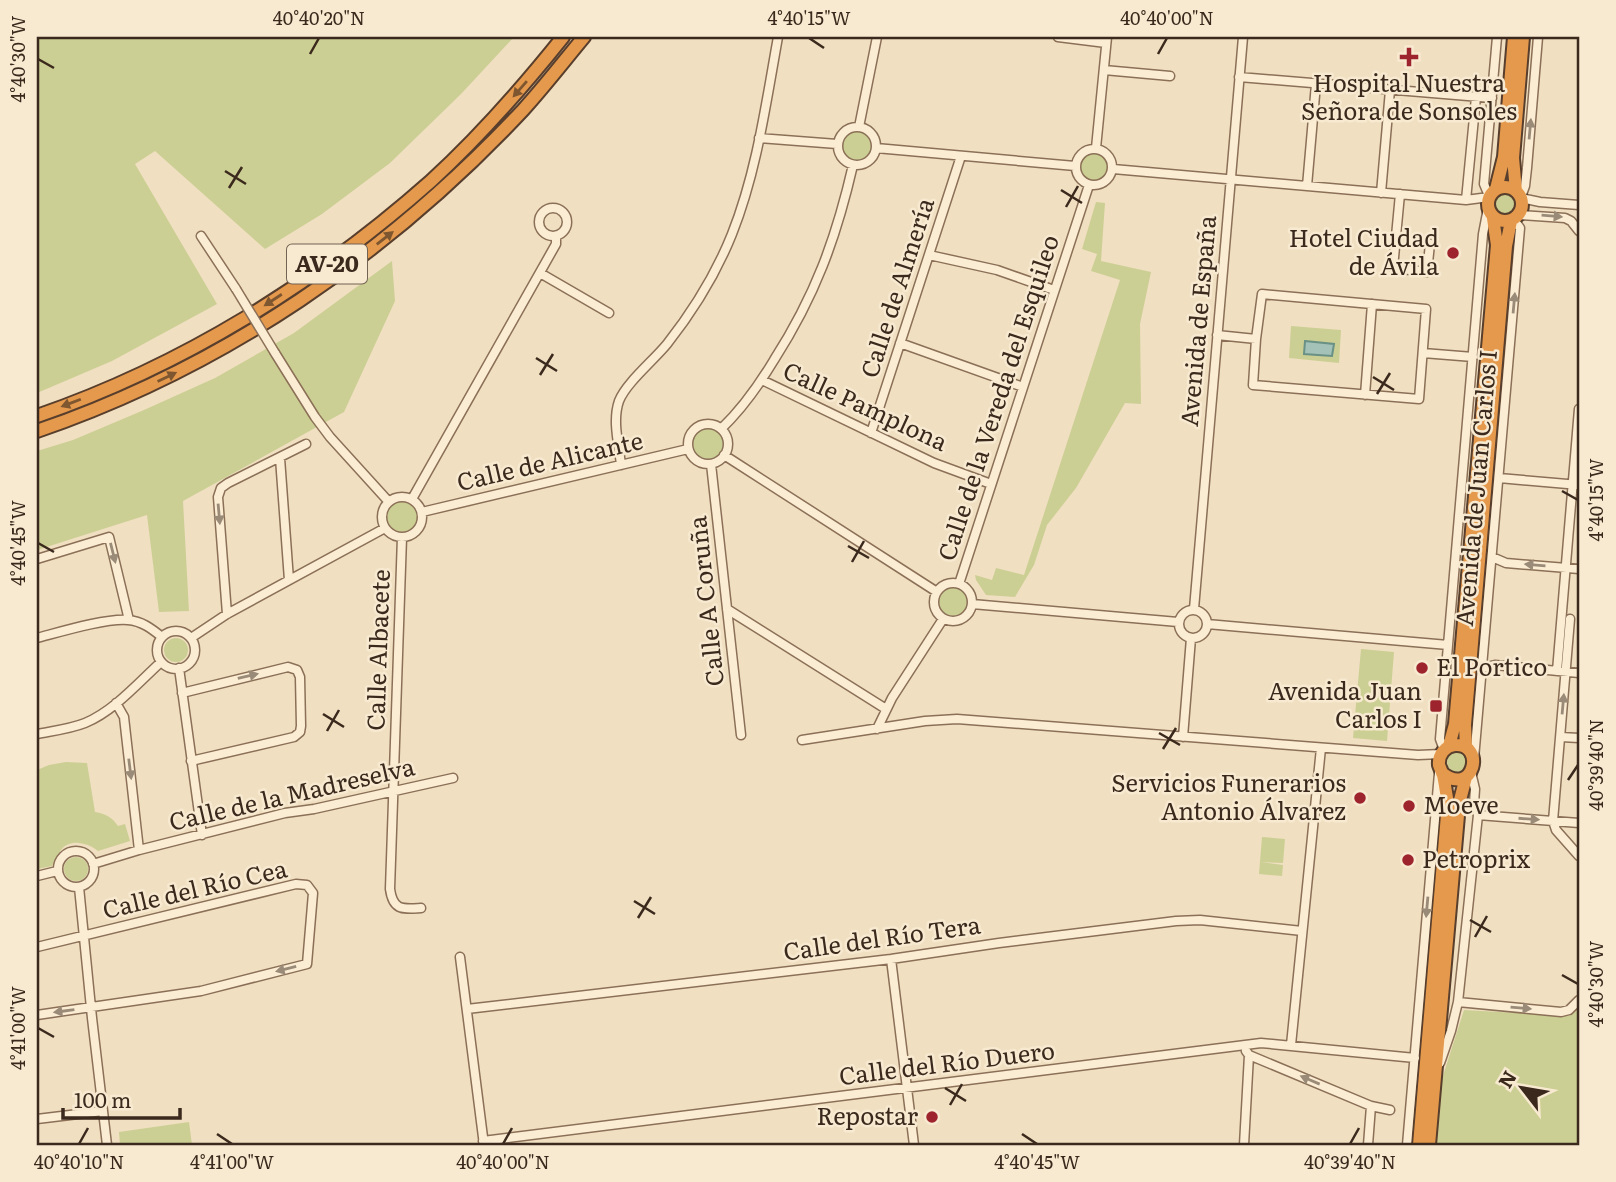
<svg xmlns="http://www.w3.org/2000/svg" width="1616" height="1182" viewBox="0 0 1616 1182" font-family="Literata,serif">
  <rect width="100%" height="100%" fill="#f0dfc1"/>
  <path fill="#cccf94" d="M37,37H514L461,94L390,163L322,214L265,249L155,151L135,164L217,304L112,361L37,393Z
    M841 146a15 15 0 1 1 30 0a15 15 0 1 1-30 0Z
    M1080 167a14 14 0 1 1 28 0a14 14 0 1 1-28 0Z
    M1494 205a11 11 0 1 1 22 0a11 11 0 1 1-22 0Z
    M1096,202L1105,203L1101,261L1151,272L1140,324L1141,404L1125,403L1076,488L1047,525L1034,565L1015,597L986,595L976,580L975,575L992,580L996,568L1024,575L1120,280L1091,271L1097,254L1082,249Z
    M392,261L395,301L344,412L183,501L189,611L159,612L147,515L37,550V451L73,440L144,410L215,378L294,333Z
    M1291,326L1341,330L1339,363L1289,358Z
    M693 444a15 15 0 1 1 30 0a15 15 0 1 1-30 0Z
    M387 517a15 15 0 1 1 30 0a15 15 0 1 1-30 0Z
    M939 602a14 14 0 1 1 28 0a14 14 0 1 1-28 0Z
    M164 650a12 12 0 1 1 24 0a12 12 0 1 1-24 0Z
    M1361,649L1394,652L1387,741L1353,738Z
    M1447 762a10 10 0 1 1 20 0a10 10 0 1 1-20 0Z
    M66,762L87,763L95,812C106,814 112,817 118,826L125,824L130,841L98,851C88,843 70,838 61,850C57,855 55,861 52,866L37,869V770L49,765Z
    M1262,837L1285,839L1283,863L1261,862L1283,865L1282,876L1259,874Z
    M64 869a12 12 0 1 1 24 0a12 12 0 1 1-24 0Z
    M1579,1007V1145H1435L1441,1082L1464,1010L1569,1016Z
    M189,1122L192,1145H120L119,1132Z"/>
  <path fill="#a4c2b8" stroke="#6a9185" stroke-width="2" d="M1305,341L1334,344L1332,356L1304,354Z"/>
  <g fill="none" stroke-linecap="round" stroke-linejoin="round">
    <defs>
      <path id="minor" d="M1058,37L1106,43
        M1104,70L1170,76
        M1239,77L1492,98
        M838 146a19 19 0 1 1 38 0a19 19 0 1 1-38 0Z
        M859,127L877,37
        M759,138L837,144
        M876,148L1075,166
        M1096,148L1107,37
        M1076 167a18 18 0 1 1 36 0a18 18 0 1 1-36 0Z
        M1113,169L1466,200L1489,197
        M1307,186L1316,84
        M1381,193L1390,90
        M1400,194L1393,268L1427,272L1430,244
        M1489,196L1484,184L1497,37
        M1521,197L1525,186L1527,168L1538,37
        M1521,198L1540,202L1579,205
        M1466,200L1476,97
        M539 222a14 14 0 1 1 28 0a14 14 0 1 1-28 0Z
        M1519,215L1565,218L1571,221L1579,231
        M201,236L236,289
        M929,255L997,270L1054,290
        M540,273L609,313
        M1262,294L1426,309L1419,399L1253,385L1256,339Z
        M1217,335L1256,339
        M900,343L1023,387
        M275,353L315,417L330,437L389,502
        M1423,353L1473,357
        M762,380L934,463L991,484
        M1365,395L1372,304
        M688 444a20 20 0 1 1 40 0a20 20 0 1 1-40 0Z
        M721,429C742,409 759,385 774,360C815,296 836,239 853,165
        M871,433L961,156
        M724,455L937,592
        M280,458L289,580
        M711,464L741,735
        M621,465C619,445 612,421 619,401C626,383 653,361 667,344C693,311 716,274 732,234C757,171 766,103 778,37
        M1499,478L1579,485
        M382 517a20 20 0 1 1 40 0a20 20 0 1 1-40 0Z
        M412,499L556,244V236
        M422,512L688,449
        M402,537L390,889C393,911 403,909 421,908
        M1492,557L1506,563L1579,569
        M37,559L109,537L129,620
        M934 602a19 19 0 1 1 38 0a19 19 0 1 1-38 0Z
        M959,584L1089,185
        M972,604L1178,622
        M727,609L886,709
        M1194,609L1243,37
        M1179 624a14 14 0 1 1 28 0a14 14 0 1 1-28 0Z
        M227,614L218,497L221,488L228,483L306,444
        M1570,619L1553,821L1556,830L1579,856
        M1207,624L1448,645
        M157 650a19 19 0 1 1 38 0a19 19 0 1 1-38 0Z
        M37,638C60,632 106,618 128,620C142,621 152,629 162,637
        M191,638L227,614L385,528
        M179,668L202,835
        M1483,668L1495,665L1579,673
        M1557,671L1579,409
        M182,693L288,667L297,670L300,677L301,726L300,732L294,737L191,761
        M116,703L124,717L139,850
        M877,729L892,698L943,619
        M37,734C52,731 70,729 85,723C114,711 138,683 161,662
        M1183,737L1191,638
        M1561,737L1579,738
        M802,740L925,721L957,719L1418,755L1441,754
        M1444,750L1440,739L1483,234L1488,208
        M1474,759L1520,228L1514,220
        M1478,815L1579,823
        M58 869a18 18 0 1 1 36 0a18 18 0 1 1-36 0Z
        M93,864L139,850L285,813L314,809L453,778
        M37,876L57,871
        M79,887L92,1018L107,1145
        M37,947L296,884L307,885L313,893L307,964L201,991L37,1015
        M460,957L484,1145
        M891,959L914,1145
        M1458,1002L1561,1012L1569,1010L1579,1000
        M467,1009L891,959L999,943L1176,921L1200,920L1302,931
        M1291,1045L1321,748
        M1249,1055L1371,1106L1390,1110
        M1440,1063L1451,1031L1458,1002L1478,815L1474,804L1475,789L1471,772
        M37,1119L103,1111
        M483,1141L1261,1043L1415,1058
        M1244,1145L1249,1055L1246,1051
        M1368,1145L1371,1106
        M1407,1145L1439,773"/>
      <path id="highway" d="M1488 204a17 17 0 1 1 34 0a17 17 0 1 1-34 0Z
        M1496,189L1504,157L1514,37
        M1516,191L1513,158L1523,37
        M37,416C182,366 316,283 431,181C479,137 523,87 563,37
        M37,431C224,367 388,254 523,110C544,87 564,61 584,37
        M1449,746L1455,724L1497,245L1493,218
        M1466,747L1465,725L1506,246L1511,221
        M1419,1145L1448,803C1446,794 1445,784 1443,775C1442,772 1440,768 1439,765C1438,755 1445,746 1455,745C1486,743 1474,798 1442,773
        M1429,1145L1459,804L1466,777"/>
    </defs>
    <use href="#minor" stroke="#8b7057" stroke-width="11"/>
    <use href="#highway" stroke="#583e2c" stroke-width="16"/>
    <use href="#minor" stroke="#fbedd4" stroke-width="8"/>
    <use href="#highway" stroke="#e5994c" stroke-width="12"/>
    <defs>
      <path id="minor-bridge" d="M236,289L275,353"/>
    </defs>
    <use href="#minor-bridge" stroke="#8b7057" stroke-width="11" stroke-linecap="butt"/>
    <use href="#minor-bridge" stroke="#fbedd4" stroke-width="8"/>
  </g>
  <defs><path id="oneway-solid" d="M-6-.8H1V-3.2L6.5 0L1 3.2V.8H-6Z" transform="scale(1.75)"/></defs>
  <g fill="#7e562f">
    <use href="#oneway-solid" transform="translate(520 89) rotate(131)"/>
    <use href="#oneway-solid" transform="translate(385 238) rotate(-38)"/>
    <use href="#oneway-solid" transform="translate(273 300) rotate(147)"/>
    <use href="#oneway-solid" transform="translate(167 377) rotate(-26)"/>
    <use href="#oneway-solid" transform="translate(71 403) rotate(159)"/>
  </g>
  <g fill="#9a8b78">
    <use href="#oneway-solid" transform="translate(1530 129) rotate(-85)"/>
    <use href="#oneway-solid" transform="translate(1552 216) rotate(5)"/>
    <use href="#oneway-solid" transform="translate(1514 303) rotate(-85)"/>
    <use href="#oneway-solid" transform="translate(219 514) rotate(85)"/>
    <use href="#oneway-solid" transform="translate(113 553) rotate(76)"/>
    <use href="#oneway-solid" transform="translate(1535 565) rotate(-175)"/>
    <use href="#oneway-solid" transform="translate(248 676) rotate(-13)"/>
    <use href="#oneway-solid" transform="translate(1563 704) rotate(-85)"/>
    <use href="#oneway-solid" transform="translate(130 769) rotate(83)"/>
    <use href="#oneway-solid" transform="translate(1529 819) rotate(4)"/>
    <use href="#oneway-solid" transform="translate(1427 907) rotate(95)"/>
    <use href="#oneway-solid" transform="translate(286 969) rotate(166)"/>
    <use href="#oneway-solid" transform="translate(1521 1008) rotate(5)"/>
    <use href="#oneway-solid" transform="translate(64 1011) rotate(172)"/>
    <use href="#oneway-solid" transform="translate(1310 1080) rotate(-157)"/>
  </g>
  <path fill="none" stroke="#3a291c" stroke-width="2.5" d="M809,38L824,48M310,54L319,38M1158,54L1167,38M38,59L54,68M225,171L246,184M229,188L242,167M1061,190L1082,203M1066,207L1078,186M536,358L557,371M540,375L553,354M1373,377L1394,390M1377,394L1390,373M1562,491L1578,500M38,543L54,552M848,546L869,558M852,562L864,541M323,714L344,727M327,731L339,710M1159,733L1180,745M1163,749L1176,728M1568,780L1578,765M634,901L655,914M638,918L651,897M1470,920L1491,932M1475,937L1487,916M1562,975L1578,984M38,1028L54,1037M945,1088L966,1101M950,1105L962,1084M217,1134L232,1144M1022,1134L1037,1144M79,1144L88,1128M503,1144L512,1128M1350,1144L1359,1128"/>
  <g fill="#9d242c" stroke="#f7ead1" stroke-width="2.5">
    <path d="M1405.5 46.5h7v7h7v7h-7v7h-7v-7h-7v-7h7z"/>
    <circle cx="1453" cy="253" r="7"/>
    <circle cx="1422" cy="668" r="7"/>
    <rect x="1429" y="699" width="14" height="14" rx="3.5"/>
    <circle cx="1360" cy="798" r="7"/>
    <circle cx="1409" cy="806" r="7"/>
    <circle cx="1408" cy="860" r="7"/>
    <circle cx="932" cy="1117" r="7"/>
  </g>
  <g text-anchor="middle" stroke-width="5" stroke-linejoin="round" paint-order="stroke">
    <rect fill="#f7ead1" stroke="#736352" stroke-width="2" x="287" y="244.5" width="80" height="39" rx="5"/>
    <g font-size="23" font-weight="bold" fill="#3a291c">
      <text x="327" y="272">AV-20</text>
    </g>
    <g font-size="24" fill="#3a291c" stroke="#f7ead1" text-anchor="end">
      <text x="1409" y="92" text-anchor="middle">Hospital Nuestra<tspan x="1409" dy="28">Señora de Sonsoles</tspan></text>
      <text x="1439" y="247">Hotel Ciudad<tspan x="1439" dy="28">de Ávila</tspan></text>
      <text x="1436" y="676" text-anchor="start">El Portico</text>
      <text x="1422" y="700">Avenida Juan<tspan x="1422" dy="28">Carlos I</tspan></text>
      <text x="1346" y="792">Servicios Funerarios<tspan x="1346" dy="28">Antonio Álvarez</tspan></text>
      <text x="1423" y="814" text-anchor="start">Moeve</text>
      <text x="1422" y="868" text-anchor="start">Petroprix</text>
      <text x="918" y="1125">Repostar</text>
    </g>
    <g font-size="24" fill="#3a291c" stroke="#f7ead1">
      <text transform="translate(898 288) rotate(-72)" y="8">Calle de Almería</text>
      <text transform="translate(1199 321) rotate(-85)" y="8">Avenida de España</text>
      <text transform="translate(999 398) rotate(-72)" y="8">Calle de la Vereda del Esquileo</text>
      <text transform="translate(865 407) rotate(25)" y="8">Calle Pamplona</text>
      <text transform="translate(550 462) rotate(-13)" y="8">Calle de Alicante</text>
      <text transform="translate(1477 488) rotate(-85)" y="8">Avenida de Juan Carlos I</text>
      <text transform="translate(707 601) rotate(-96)" y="8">Calle A Coruña</text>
      <text transform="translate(379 650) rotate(-88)" y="8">Calle Albacete</text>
      <text transform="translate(292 795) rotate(-13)" y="8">Calle de la Madreselva</text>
      <text transform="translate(195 890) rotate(-13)" y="8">Calle del Río Cea</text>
      <text transform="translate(882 939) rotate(-8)" y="8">Calle del Río Tera</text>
      <text transform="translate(947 1064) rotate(-7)" y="8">Calle del Río Duero</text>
    </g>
  </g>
  <rect width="1616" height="1182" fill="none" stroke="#f7ead1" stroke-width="77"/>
  <g transform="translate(1522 1088) rotate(301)" stroke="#f7ead1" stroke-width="5" paint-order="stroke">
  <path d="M0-5L12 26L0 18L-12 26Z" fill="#3a291c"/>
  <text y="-10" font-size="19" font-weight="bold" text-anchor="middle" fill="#3a291c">N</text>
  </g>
  <path d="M63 1108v10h117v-10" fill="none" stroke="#3a291c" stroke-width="3.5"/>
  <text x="74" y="1108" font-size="21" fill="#3a291c" stroke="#f7ead1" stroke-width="5" paint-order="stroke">100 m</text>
  <rect x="38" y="38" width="1540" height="1106" fill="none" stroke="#3a291c" stroke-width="2.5"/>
  <g font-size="18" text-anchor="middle" fill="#3a291c">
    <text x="319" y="25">40°40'20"N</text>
    <text x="809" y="25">4°40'15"W</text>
    <text x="1167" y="25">40°40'00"N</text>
    <text transform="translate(19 59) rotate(-90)" y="6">4°40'30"W</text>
    <text transform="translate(1597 500) rotate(-90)" y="6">4°40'15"W</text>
    <text transform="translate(19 543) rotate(-90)" y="6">4°40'45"W</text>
    <text transform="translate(1597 765) rotate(-90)" y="6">40°39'40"N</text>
    <text transform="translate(1597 984) rotate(-90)" y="6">4°40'30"W</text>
    <text transform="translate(19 1028) rotate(-90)" y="6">4°41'00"W</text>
    <text x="79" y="1169">40°40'10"N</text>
    <text x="232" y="1169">4°41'00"W</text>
    <text x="503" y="1169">40°40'00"N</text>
    <text x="1037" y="1169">4°40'45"W</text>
    <text x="1350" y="1169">40°39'40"N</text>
  </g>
</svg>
